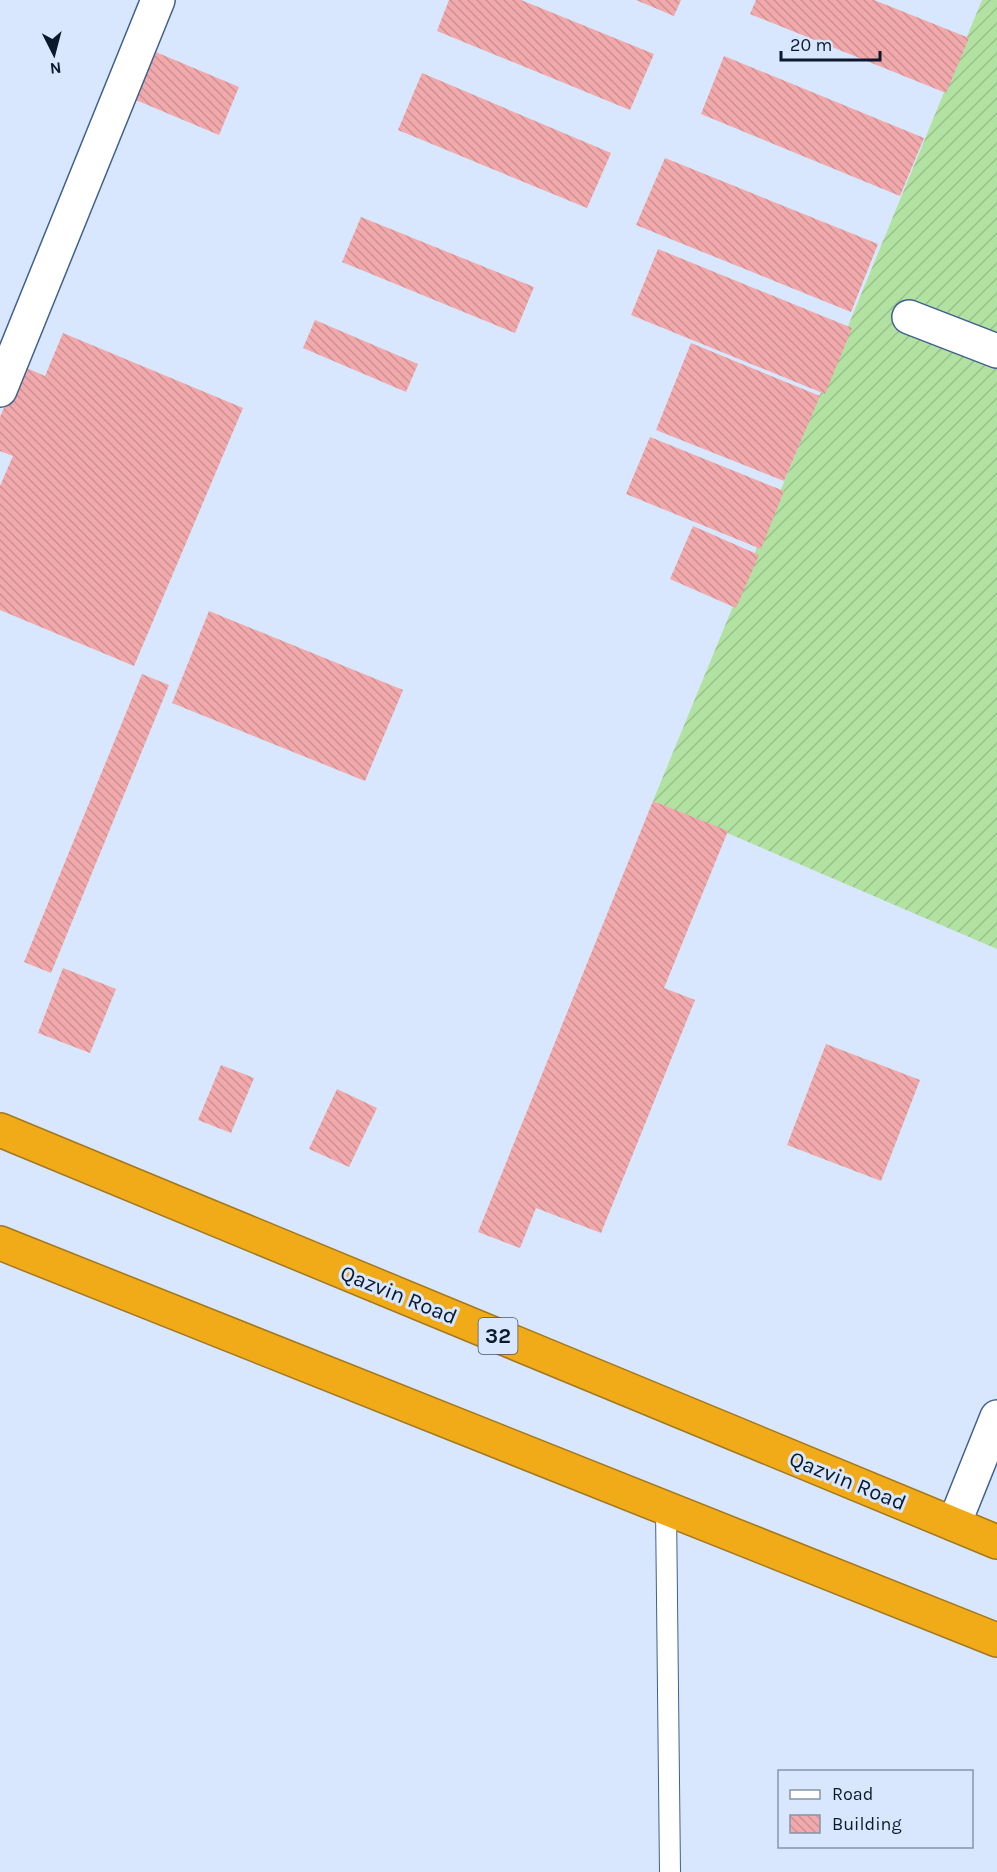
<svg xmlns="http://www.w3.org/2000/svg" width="997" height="1872" viewBox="0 0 997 1872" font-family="Karla,sans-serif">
  <defs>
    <pattern id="garden-furrows" width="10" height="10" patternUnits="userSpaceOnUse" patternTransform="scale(1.5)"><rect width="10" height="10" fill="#b2e2a1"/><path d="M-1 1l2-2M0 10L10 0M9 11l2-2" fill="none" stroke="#98c18b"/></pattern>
    <pattern id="building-back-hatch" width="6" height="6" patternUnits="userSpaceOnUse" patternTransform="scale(1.5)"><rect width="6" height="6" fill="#f1a9ab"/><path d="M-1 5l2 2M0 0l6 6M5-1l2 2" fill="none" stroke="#cd9193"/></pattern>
  </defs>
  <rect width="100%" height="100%" fill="#d8e7fd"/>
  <path fill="url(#garden-furrows)" d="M982,0H997V949L653,801Z"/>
  <path fill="url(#building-back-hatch)" d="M449,0H521L654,54L630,110L437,31Z
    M636,0H681L674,16Z
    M756,0H874L969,38L946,93L750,14Z
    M151,50L239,87L219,135L131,98Z
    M724,56L924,138L900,196L701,114Z
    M422,73L611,153L587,208L398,130Z
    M665,158L878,244L851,312L636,225Z
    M361,217L534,287L515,333L342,262Z
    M658,249L852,328L825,394L631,315Z
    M315,320L418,364L406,392L303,348Z
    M63,333L243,408L134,666L0,610V486L13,456L0,451V417L22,366L45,376Z
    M691,343L820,396L784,481L656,430Z
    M650,437L784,491L761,549L626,494Z
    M693,526L759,555L736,608L670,579Z
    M209,611L403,690L365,781L172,703Z
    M142,674L169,685L51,973L24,962Z
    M653,801L728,831L664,988L695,1000L601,1233L536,1208L520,1248L478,1232Z
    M63,968L116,989L90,1053L38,1033Z
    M826,1044L920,1080L881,1181L787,1145Z
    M221,1065L254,1078L231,1133L198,1120Z
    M337,1089L377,1108L349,1167L309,1149Z"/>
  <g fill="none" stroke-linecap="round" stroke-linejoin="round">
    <defs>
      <path id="lane" d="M666,1507L670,1872"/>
      <path id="street" d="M909,317L997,351
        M0,390L158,0
        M954,1524L997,1417"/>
      <path id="highway" d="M0,1130L997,1542
        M0,1243L997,1640"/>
    </defs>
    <use href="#lane" stroke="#40608f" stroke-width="22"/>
    <use href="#street" stroke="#40608f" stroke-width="36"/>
    <use href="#highway" stroke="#a2781f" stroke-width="36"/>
    <use href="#lane" stroke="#fff" stroke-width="20"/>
    <use href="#street" stroke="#fff" stroke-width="33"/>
    <use href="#highway" stroke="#f2ab18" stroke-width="33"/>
  </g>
  <g text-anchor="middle" stroke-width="6" stroke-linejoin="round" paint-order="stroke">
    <rect fill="#d8e7fd" stroke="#49576b" stroke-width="1.5" x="478.5" y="1318" width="39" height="36" rx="4.5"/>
    <g font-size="21" font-weight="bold" fill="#0c192c">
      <text x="498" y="1343">32</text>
    </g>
    <g font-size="22" fill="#0c192c" stroke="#d8e7fd">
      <text transform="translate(399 1294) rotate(22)" y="8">Qazvin Road</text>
      <text transform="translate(848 1480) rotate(22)" y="8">Qazvin Road</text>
    </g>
  </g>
  <rect x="778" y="1770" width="195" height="78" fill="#d8e7fd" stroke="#8695a9" stroke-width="1.5"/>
  <rect x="790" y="1790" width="30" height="9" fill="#ffffff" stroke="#8695a9" stroke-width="1.5"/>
  <text x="832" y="1800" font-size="18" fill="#0c192c">Road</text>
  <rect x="790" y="1815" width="30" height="18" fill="url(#building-back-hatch)" stroke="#8695a9" stroke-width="1.5"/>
  <text x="832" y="1830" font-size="18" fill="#0c192c">Building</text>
  <g transform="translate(54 54) rotate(174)" stroke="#d8e7fd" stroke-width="4.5" paint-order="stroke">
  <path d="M0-4.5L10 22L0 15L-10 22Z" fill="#0c192c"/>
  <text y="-9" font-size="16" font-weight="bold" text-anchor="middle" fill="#0c192c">N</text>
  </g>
  <path d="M781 51v9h99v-9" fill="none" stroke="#0c192c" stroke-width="3"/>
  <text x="790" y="51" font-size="18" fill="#0c192c" stroke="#d8e7fd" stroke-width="4.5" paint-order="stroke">20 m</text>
</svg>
